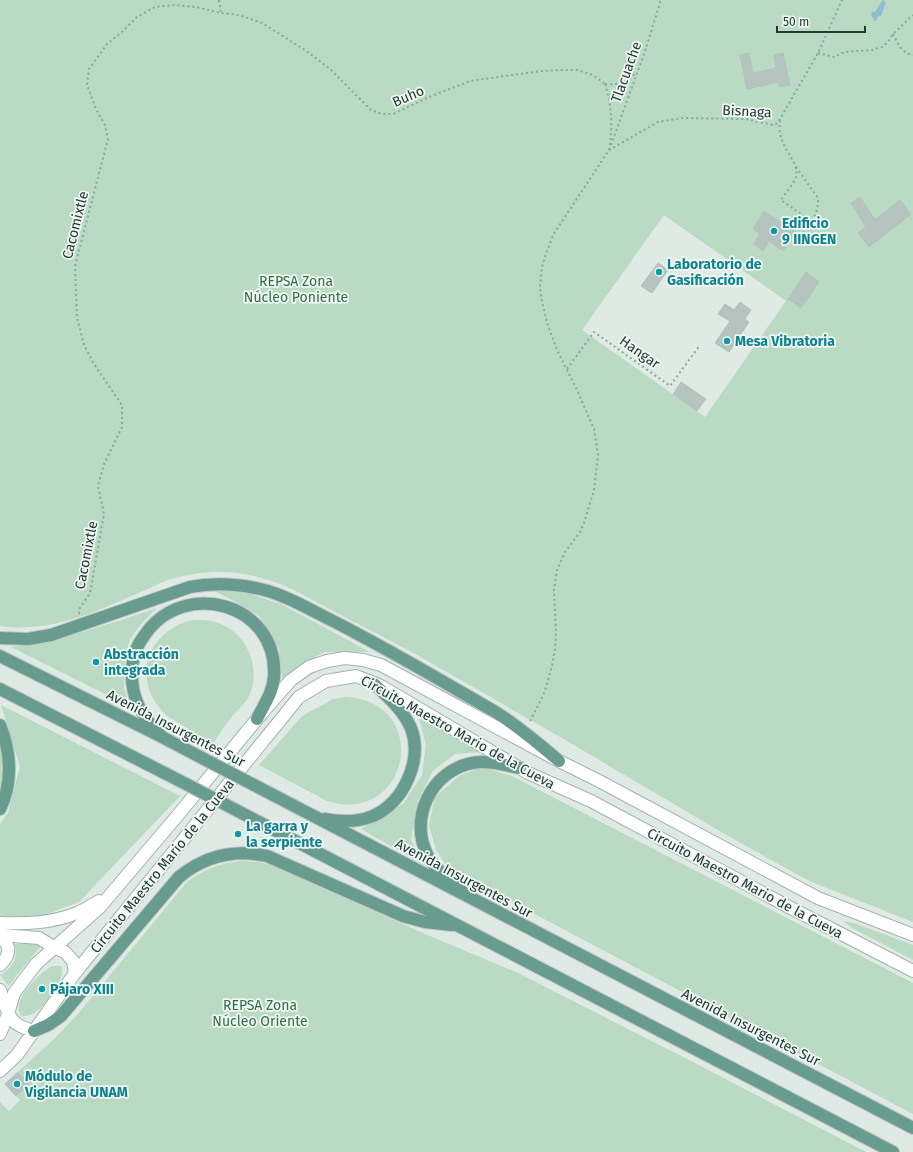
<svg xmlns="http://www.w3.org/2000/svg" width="913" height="1152" viewBox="0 0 913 1152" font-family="'Fira Sans',sans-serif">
  <rect width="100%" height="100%" fill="#e0eae5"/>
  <path fill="#badac3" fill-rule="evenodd" d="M0,0H913V922L809,881L780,865L723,833L560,737L410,651L314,601C268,573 221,564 168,580C155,585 142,592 129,597C89,615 45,633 0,626ZM664,215L786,301L705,417L582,330Z
    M210,589L250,594L281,604L370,652H325L301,664L282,680L279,649L260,617L234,601Z
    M157,608L143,622L130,639L125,657L124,688L129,706L11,647L45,643L118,621Z
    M192,620C204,620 215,620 225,626C249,638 260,669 250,694C245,705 236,711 229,720C223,728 218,736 213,744L167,716C130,682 145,632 192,620Z
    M345,697C434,701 409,827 327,801L259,765L302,716L333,699Z
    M1,705L180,796L79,902L39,917L0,919V824L8,813L20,766Z
    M419,718L481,752L455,754L433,771L418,800L411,840L424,865L361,829L403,804L422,775L426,745Z
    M0,744L5,761L0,787Z
    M481,767L512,776L913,983V1114L457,873L446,865L436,850L429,825L435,797L459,776Z
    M242,861L258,862L270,865L416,930L518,973L689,1060L866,1152H0V1102L9,1111L20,1100L16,1096L29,1084L18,1072L55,1038L77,1015L187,882C207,868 218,864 242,861Z
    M843,921L854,923L913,945V960L852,928Z
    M38,942L41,945L40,947L16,976L9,986L0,975C12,969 20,956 14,944H26Z
    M52,966H61C68,979 43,1010 31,1015C28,1016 25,1016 21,1016C10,1000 40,973 52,966Z"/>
  <path fill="#8bc1cc" d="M884,0L886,4C882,8 885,16 877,17V20L875,21V22L871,15L872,12H875L882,1Z"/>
  <path fill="#b5c4be" stroke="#b3c3bc" d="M749,53L753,73L776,68L774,55L783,53L790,85L780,87L779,82L747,89L740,55Z
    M860,197L875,220L900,200L911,214L869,247L858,233L866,227L851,203Z
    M764,211L796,232L783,251L769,241L763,251L754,244L760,234L753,229Z
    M658,263L668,270L652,293L641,286Z
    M806,272L819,282L801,308L788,299Z
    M740,302L751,310L745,319L749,322L729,352L715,343L730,321L718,314L725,304L734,310Z
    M681,382L706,399L697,411L673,394Z
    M18,1072L29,1084L16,1096L5,1084Z"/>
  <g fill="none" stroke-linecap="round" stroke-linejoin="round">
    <defs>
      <path id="minor" d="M0,923C27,924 52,923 77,913C85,910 92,905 99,901
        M0,935L39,938L55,948L65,952L73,961L75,973
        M0,936C11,946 11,955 0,965
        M0,990C8,1013 8,1025 34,1031
        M0,1034L8,1014L14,993L36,964L100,907L178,815L262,713L291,680L309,667L327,661L345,658L363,660L381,665L559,761L601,782L818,898L913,935
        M0,1071L17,1055L75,973L299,697L326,681L356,676L379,685L528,773L591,801L789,907L913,971"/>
      <path id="major" d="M0,638L28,639L51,635L190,587C216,582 242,584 268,591C289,597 309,609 329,619C385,647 440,680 494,711C518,726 538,743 559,761
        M0,656L162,737L204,759
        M0,689L186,784
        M0,725C11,752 13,783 0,809
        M162,737C141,716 130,697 132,667C133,656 137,645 144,636C183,577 279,603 274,677C273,692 264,705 257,719
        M254,785L913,1128
        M234,809L893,1152
        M325,819C340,822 358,822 373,816C404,802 423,760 411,728C403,710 388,697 374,684
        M461,887C448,878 435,870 428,856C408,819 431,771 472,763C488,760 504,765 520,768
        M34,1031L48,1025L61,1016L179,877C205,856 235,849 267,856L403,916L425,922L452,925"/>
    </defs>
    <use href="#minor" stroke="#a3b1ac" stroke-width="14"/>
    <use href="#major" stroke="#bdc4c2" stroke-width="14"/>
    <path stroke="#82ab9f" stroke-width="2" stroke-dasharray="2 3" stroke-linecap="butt" d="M219,0L221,13
      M893,34C898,44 901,52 913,55
      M818,53L834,57L844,52L872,50L882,47L888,42L893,34L913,15
      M605,84C618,85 628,83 636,72
      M780,120C779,129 780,137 784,145C788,154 799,166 796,177C794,183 785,194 781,200L811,221
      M611,145L644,54L661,0
      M609,150L658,122L682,118L746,119L773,125L776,124L780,119L818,53L842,0
      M796,167L818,198C819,212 812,221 804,232
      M567,369L594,332L670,386L700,345
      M79,614L80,608L90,593L104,514L98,486L104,464L122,427V405L94,364L84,345L77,318L75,266L108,139L105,125L96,109L87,85L89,69L107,44L123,31L137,17L155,7L174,5L196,7L221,13L232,14L242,16L262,23L305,50L330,69L371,110L382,114H393L429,97L470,81L541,71L562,70H577L593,75L605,84
      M530,721L543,696L548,681L552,665L555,649L556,632L554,590L557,570L565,552L580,532L584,523L594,490L598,455L594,429L577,390L557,350L547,323L541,297L540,287L542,267L545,257L553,235L609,150C613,127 612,106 605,84"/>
    <use href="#minor" stroke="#fff" stroke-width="12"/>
    <use href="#major" stroke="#679c8f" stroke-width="12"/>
    <defs>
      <path id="major-bridge" d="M204,759L254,785
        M186,784L234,809"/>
    </defs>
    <use href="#major-bridge" stroke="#bdc4c2" stroke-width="14" stroke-linecap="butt"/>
    <use href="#major-bridge" stroke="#679c8f" stroke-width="12"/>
  </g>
  <g fill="#0f9aa8" stroke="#f0f7f3" stroke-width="1.5">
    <circle cx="774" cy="231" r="4"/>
    <circle cx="659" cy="272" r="4"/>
    <circle cx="727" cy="341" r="4"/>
    <circle cx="96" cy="662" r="4"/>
    <circle cx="238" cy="834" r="4"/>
    <circle cx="42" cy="989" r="4"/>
    <circle cx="17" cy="1084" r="4"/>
  </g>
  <g text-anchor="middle" stroke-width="3.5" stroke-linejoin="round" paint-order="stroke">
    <g font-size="14" fill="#223933" stroke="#f0f7f3">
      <text transform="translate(626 72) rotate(-70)" y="5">Tlacuache</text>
      <text transform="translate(408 96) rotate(-24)" y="5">Buho</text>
      <text transform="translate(747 111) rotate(3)" y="5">Bisnaga</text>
      <text transform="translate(75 225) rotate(-76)" y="5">Cacomixtle</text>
      <text transform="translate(640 352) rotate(35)" y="5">Hangar</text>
      <text transform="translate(86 555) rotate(-79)" y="5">Cacomixtle</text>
      <text transform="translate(176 728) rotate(27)" y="5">Avenida Insurgentes Sur</text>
      <text transform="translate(458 732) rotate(29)" y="5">Circuito Maestro Mario de la Cueva</text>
      <text transform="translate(162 866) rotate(-51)" y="5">Circuito Maestro Mario de la Cueva</text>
      <text transform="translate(464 878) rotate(28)" y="5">Avenida Insurgentes Sur</text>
      <text transform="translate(745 883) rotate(28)" y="5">Circuito Maestro Mario de la Cueva</text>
      <text transform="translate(751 1027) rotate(27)" y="5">Avenida Insurgentes Sur</text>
    </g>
    <g font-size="14" font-weight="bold" fill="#0d838f" stroke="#f0f7f3" text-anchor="start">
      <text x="782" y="228">Edificio<tspan x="782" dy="16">9 IINGEN</tspan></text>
      <text x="667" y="269">Laboratorio de<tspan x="667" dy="16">Gasificación</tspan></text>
      <text x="735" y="346">Mesa Vibratoria</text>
      <text x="104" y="659">Abstracción<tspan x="104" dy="16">integrada</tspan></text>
      <text x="246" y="831">La garra y<tspan x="246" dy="16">la serpiente</tspan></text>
      <text x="50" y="994">Pájaro XIII</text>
      <text x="25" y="1081">Módulo de<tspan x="25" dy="16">Vigilancia UNAM</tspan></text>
    </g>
    <g font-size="14" fill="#2f6d47" stroke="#f0f7f3">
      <text x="296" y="286">REPSA Zona<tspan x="296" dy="16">Núcleo Poniente</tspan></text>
      <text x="260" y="1010">REPSA Zona<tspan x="260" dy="16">Núcleo Oriente</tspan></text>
    </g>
  </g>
  <path d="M777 26v6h88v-6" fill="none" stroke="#223933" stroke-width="2"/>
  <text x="783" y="26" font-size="12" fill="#223933" stroke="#f0f7f3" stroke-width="3" paint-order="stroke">50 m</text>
</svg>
